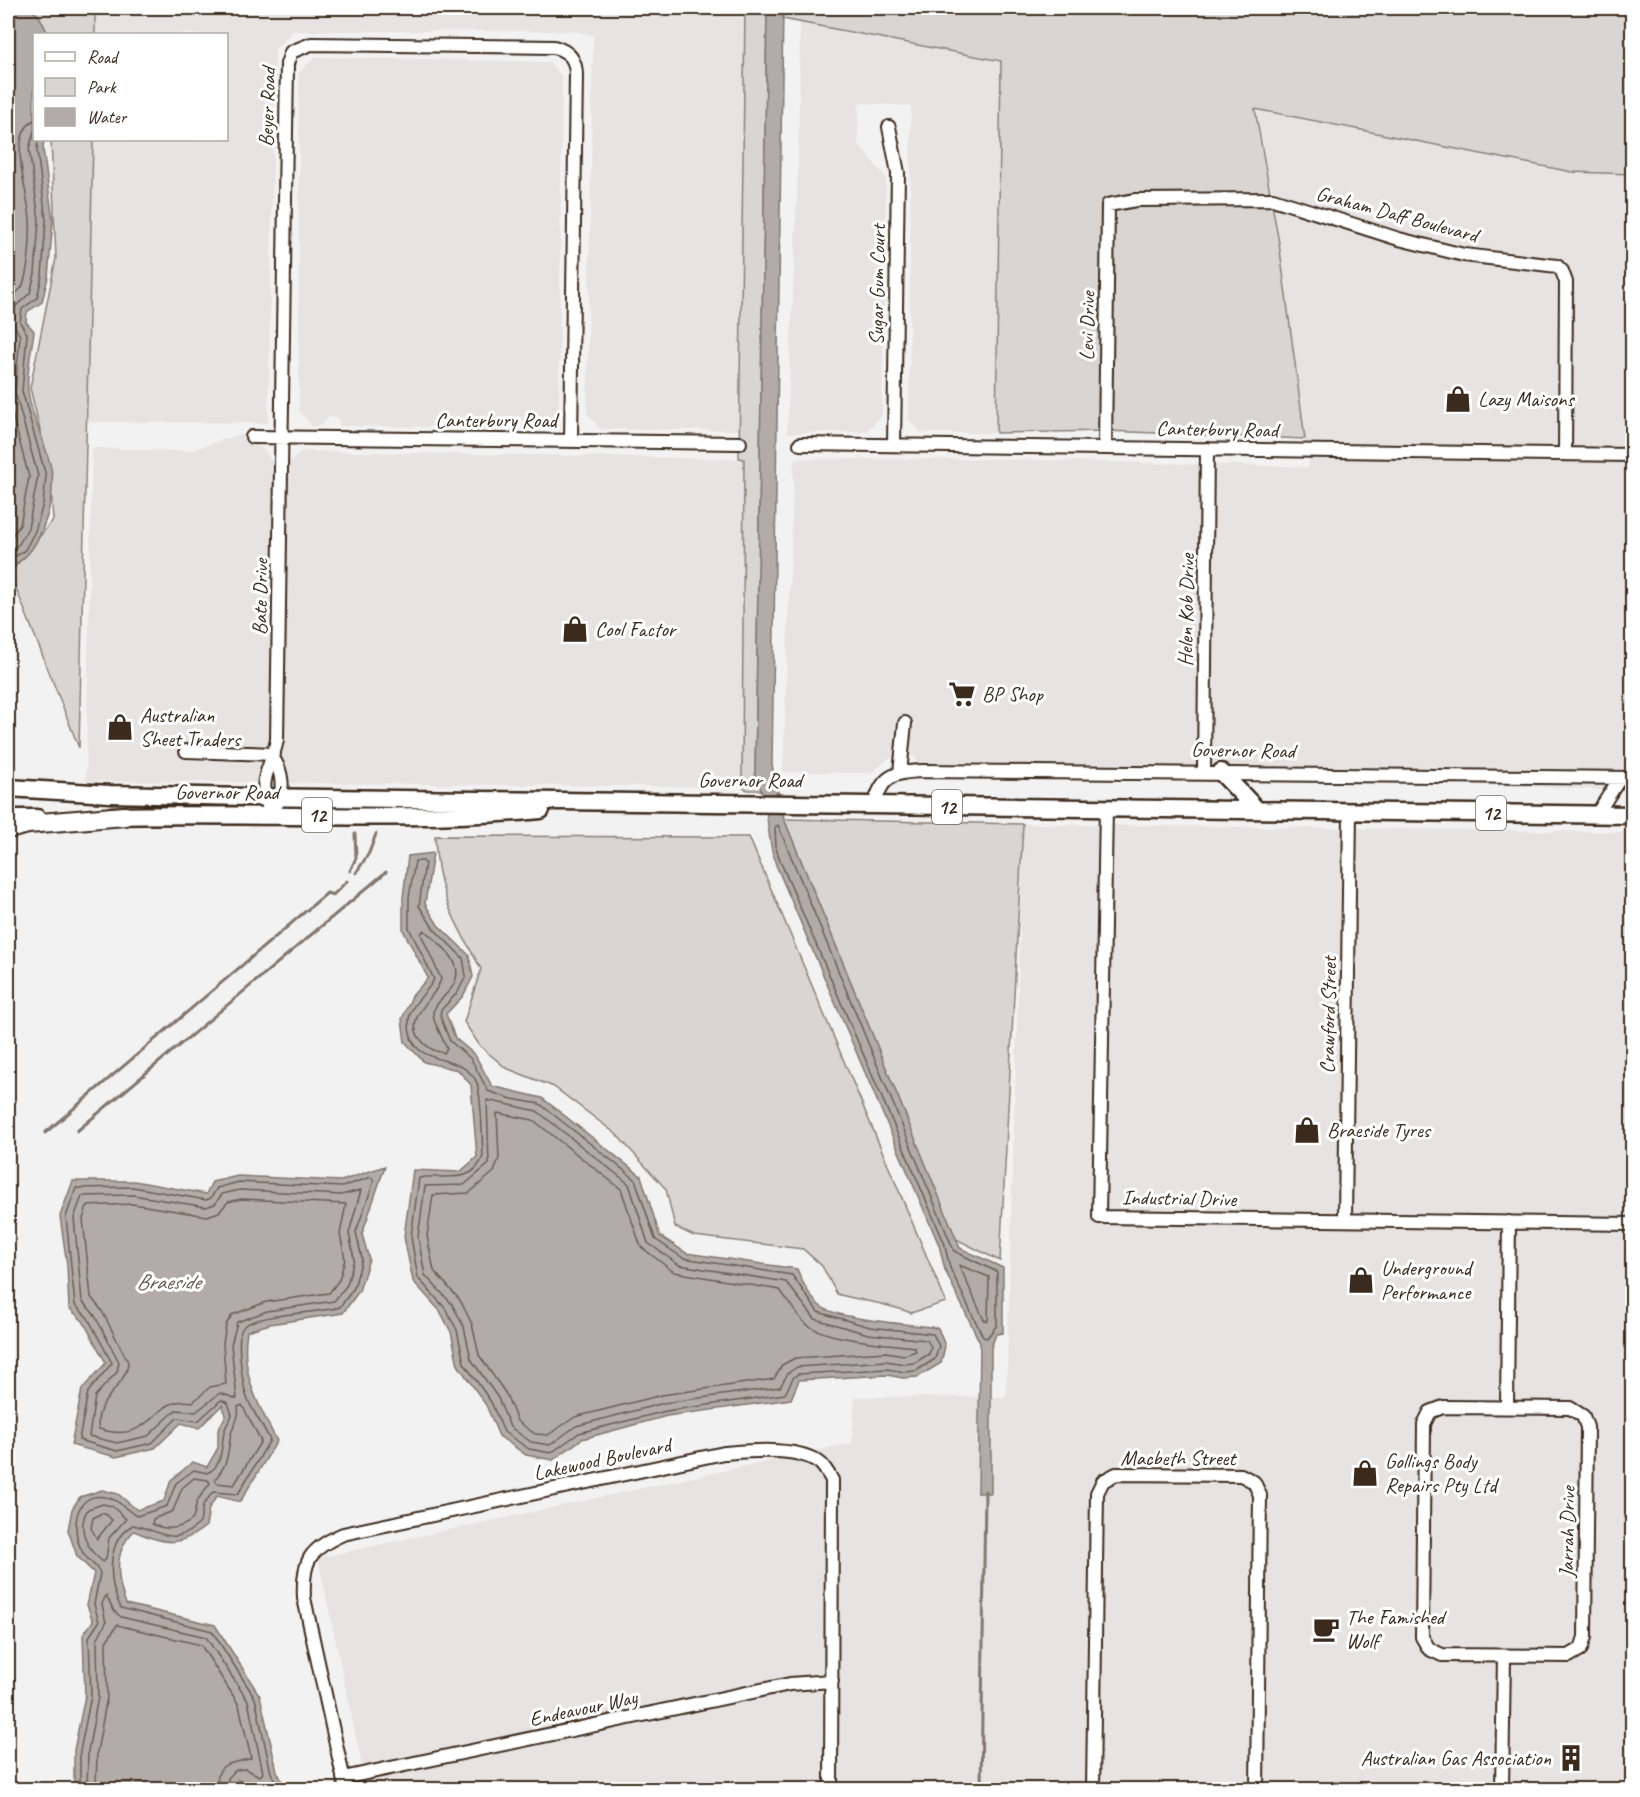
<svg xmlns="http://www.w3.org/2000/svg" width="1640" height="1797" viewBox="0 0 1640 1797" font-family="Caveat,sans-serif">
  <rect width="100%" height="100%" fill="#f3f2f2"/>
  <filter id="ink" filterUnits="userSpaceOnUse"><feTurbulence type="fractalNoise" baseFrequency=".0167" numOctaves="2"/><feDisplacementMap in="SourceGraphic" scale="12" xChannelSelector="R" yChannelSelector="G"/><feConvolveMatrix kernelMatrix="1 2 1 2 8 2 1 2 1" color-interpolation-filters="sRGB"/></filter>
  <g filter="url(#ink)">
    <path fill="#e6e3e2" d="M95,8H727L745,11L740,430L600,429L587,413L593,35L575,31H293L275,49L268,423L87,422L93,140H226V34H95Z
      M800,22L1001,61L996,433H922L909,420L911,106L859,103L858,143L886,178L882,415L866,432L787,433L798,170Z
      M316,57L549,62L562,77L559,415L545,430L528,428L525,421H515L509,428L339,426L338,418L329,417L322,425L311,426L299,410V72Z
      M1256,102L1569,172L1632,174V791L988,763H918L914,756L889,758L872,773L783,772L794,459H992L1309,467L1279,243Z
      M241,434L265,451L270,460L291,461L301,451L744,459L742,787L86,781L92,448L189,451Z
      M1023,824L1632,832V1789H367L318,1558L852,1443L855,1397H1006Z"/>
    <path fill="#d8d5d2" stroke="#8a8078" stroke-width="1.5" d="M29,8H95V34H48L39,16Z
      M727,8H1620L1632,10V174L1572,172L1255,109L1279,243L1305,439L1106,431L996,433L1001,61L767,16L755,776L763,790H748L742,787L744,459L739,458L745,11Z
      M51,140H93L79,748L10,573L53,520L50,471L30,388L56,258Z
      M784,819L1023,824L1000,1261L956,1239Z
      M435,836L749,837L946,1302L911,1313C888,1303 861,1301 837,1294L822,1266L803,1249L694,1236L675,1227L666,1189L616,1134L554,1087L506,1068L480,1046L464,1022L481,969C454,920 437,894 435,836Z"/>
    <path fill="#b2aba7" stroke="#827770" stroke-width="1.5" d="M8,8H29L39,16L48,34H34V140H44L43,149L53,220L48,277L42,302L27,312L26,322L34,331C32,349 26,372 28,390C31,419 48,445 52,474C55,504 39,558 8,567Z
      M767,8H783L772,765L784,819L960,1248L1003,1268V1333L996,1334L991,1348V1493H978L980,1343L945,1270L939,1245L776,865C765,835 771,805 755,776Z
      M433,853L425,904L438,925L469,955L473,977L463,996L446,1014L455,1038L475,1055L492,1086L542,1098L641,1176L660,1236L686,1253L797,1269C802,1282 809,1296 819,1305C835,1320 913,1324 938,1328L945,1346L941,1363L918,1377L903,1378L887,1375L799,1380L791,1399L667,1416L582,1439L553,1460L526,1455L499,1436L486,1405L458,1365L451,1332L440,1311L413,1281L404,1237L413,1170L460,1172L477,1157L471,1085L458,1070L424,1062L405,1042L402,1019L412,996L428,978L403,930V898L408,856Z
      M385,1166L362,1234L369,1259L359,1291L343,1313L270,1324L247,1331C240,1373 258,1405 277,1441L240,1502L217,1496L209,1508L206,1526C179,1548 165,1544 134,1531C113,1551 116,1578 126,1604L215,1625L260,1696L277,1771L286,1789H257L238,1780L244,1789H74V1750L85,1696L83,1635L93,1621L87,1605L94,1573L77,1556L68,1530L72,1509L80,1497L102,1490L118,1494L137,1510L164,1501L171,1480L193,1462L207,1467L218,1448V1430L226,1415L222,1405L199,1428L181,1423L155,1448L116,1457L71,1445L82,1389L106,1363L83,1321L69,1308L67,1265L60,1216L73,1181H134L206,1194L212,1182L238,1176L341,1181Z"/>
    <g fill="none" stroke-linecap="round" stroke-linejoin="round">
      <path stroke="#6b5e55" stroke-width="1.5" d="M8,301C12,295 21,291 23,285C29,266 31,240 30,220C29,193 6,138 34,120
        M8,399L29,477L20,525L8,541
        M8,552L19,544L28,528L38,476L15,392L20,336L13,323L15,307L30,293L35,274L39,220L29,149L34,131
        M8,561L25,550L35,531L43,504L46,476L22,391L27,334L20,322L22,309L37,298L42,276L46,220L37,150L38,140
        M778,825L954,1251L997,1272V1325L987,1338L983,1337L950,1268L944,1242L781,863L776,848L775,827Z
        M415,861H423L425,863L419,906L434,929L463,958L466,976L458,992L441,1010L440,1016L450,1041L471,1059L488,1091L512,1099L540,1104L635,1179L655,1239L683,1258L792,1275L818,1312L870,1327L933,1334L939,1346L935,1359L916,1371L904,1372L887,1369L798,1374L793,1378L785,1394L666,1411L579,1433L551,1453L529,1449L504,1432L491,1402L464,1363L457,1330L445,1308L418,1278L411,1237L419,1178C441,1173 473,1187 483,1156C482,1139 482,1098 477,1083C463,1049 407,1072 409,1021C409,1004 428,993 434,979L409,928V898Z
        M424,930C442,946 470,965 450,990C444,997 436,1003 433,1012L434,1020L447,1049L444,1053C433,1051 428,1048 420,1039C403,1016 437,998 441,979L421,934Z
        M487,1100L537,1111L629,1184L648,1243L679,1265L786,1282L815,1319L868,1334L927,1340L931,1347L929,1354L914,1363L904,1364L886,1361L797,1367L788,1373L780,1387L664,1403L576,1426L550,1445L531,1442L510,1427L498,1398L471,1359L464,1327L452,1304L425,1275L418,1237L425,1186L464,1185L489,1164Z
        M497,1113L533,1120L621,1189L641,1247L674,1272L780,1290C788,1300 795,1314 805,1323C824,1340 889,1344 914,1347L916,1351L904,1355L886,1352L795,1358L782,1365L774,1379L662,1395L575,1417L548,1435L535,1434L517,1421L506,1394L479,1355L472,1324L460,1300L434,1271L427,1236L433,1195L469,1193L494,1172L499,1158Z
        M240,1190L341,1195L361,1190L349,1233L354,1259L347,1285L334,1301L267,1311L237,1322L231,1345L237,1399L220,1393L196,1412L176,1410L148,1436L117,1443L89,1436L95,1396L117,1372L119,1362L94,1314L82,1301L74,1218L82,1196L133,1195L206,1207L215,1204L222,1194Z
        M241,1199L346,1204L340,1234L345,1259L339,1280L329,1293L266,1302L232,1315L226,1325L223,1343L226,1384L210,1387L193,1402C151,1394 155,1446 99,1429C92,1400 127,1388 128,1362L102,1311L91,1297L83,1219L87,1206L133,1204L207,1216L219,1212L228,1202Z
        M959,1265L989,1277L988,1321L984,1320Z
        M242,1405L261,1441L234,1485L217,1483L215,1479C230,1462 227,1453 231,1434C234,1423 240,1419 238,1407Z
        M194,1478L208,1480L210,1483L197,1501L193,1519C180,1530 167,1531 152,1524L153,1519L173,1511L182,1488Z
        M103,1504L112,1506L126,1519L109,1538L106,1559L103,1562C87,1550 76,1528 88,1509Z
        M102,1513L107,1515L112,1520L97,1539L91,1528L93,1518Z
        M80,1790V1751L91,1696L89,1637L99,1622L94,1604L100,1573C96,1564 86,1560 82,1551C71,1531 73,1492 105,1497C119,1499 125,1510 137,1516L167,1506L176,1483L194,1470L207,1473C225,1466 220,1443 225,1429C227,1424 230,1420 232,1415L228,1403L221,1400L198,1421L177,1418L152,1443L117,1451L79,1440L88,1392L112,1363L88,1318L75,1305L66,1217L76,1188L133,1187L206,1200L211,1198L217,1188L239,1182L342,1187L371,1177L374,1181L356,1232L362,1259L354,1288L340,1307C317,1314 260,1313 244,1326C234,1334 243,1383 246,1395C251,1410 263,1425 270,1440L238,1494L213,1492L203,1505L200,1523C172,1548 163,1531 133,1525C105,1540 108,1584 121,1608L212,1631L255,1698L271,1773L280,1790
        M87,1790L88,1751L98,1697L97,1639L106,1623L102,1604L106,1595L114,1611L121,1617L206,1637L248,1701L263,1773L260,1776L245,1769L236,1770L228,1778V1790
        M96,1790L97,1752L107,1697L106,1642L117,1625L201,1645L239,1705L251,1758C237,1765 213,1757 218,1790"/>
      <path stroke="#827770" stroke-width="3" d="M350,871L356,858L355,834
        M356,873L369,853L376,834
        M77,1131L386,872
        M45,1133L327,893L333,895L347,881
        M981,1790L985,1491"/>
      <defs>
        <path id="minor" d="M889,127L898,173L894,445
          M252,437L740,443
          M800,444L1632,455
          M1105,447L1108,205L1136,200L1273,199L1399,239L1464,255L1557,266L1562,271L1566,282L1565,454
          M186,751L274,754
          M273,758C282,771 285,789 277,804
          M1204,772L1207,449
          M900,773L905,723
          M874,807C881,776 893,772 923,771L1632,778
          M1106,807L1099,1217L1632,1224
          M271,814C256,776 270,774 277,740L287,64L291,52L311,44L554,47C569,51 576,59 576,75L571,440
          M1597,814L1620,778
          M1345,1219L1350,811
          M1443,1407L1570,1408L1583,1416L1587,1427L1585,1637L1581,1649L1569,1656L1442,1655L1429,1649L1422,1637L1424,1424L1430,1412Z
          M1507,1407L1509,1222
          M343,1778L790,1684L832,1681
          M346,1790L304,1598C302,1561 309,1549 343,1534L724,1453C750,1451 800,1446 821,1464C825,1468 829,1475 832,1480L831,1790
          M1093,1790L1097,1493L1103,1481L1116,1474L1241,1475L1254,1482L1260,1495L1257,1790
          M1502,1790L1504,1656"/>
        <path id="major" d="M1221,772L1257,810
          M8,788L110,794L246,797L1632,815
          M111,816C255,812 398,823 541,810
          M8,818H37"/>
        <path id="highway" d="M8,829L28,824L125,816"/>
      </defs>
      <use href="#minor" stroke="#3b2a1e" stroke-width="16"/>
      <use href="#major" stroke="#3b2a1e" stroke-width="21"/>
      <use href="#highway" stroke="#3b2a1e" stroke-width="22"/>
      <use href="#minor" stroke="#fff" stroke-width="12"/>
      <use href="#major" stroke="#fff" stroke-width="16"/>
      <use href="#highway" stroke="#fff" stroke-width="18"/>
    </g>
  </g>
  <defs>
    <symbol id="shop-bare" viewBox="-9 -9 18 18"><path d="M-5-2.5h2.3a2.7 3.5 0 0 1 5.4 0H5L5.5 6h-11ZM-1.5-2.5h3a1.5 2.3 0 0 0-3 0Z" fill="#3b2a1e" stroke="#fff" stroke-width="2.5" paint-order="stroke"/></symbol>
    <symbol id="supermarket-bare" viewBox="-9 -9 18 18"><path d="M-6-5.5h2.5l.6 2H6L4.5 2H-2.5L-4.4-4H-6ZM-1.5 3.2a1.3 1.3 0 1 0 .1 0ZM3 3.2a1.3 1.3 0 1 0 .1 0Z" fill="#3b2a1e" stroke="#fff" stroke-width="2.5" paint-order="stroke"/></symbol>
    <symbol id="cafe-bare" viewBox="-9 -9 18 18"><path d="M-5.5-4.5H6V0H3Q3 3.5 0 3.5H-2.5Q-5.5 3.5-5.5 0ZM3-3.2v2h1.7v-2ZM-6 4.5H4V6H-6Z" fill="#3b2a1e" stroke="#fff" stroke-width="2.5" paint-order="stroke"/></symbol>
    <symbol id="building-bare" viewBox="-9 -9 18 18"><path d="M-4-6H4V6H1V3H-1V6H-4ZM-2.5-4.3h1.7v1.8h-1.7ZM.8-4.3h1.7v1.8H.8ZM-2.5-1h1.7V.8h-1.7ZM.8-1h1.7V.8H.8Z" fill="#3b2a1e" stroke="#fff" stroke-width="2.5" paint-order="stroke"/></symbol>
  </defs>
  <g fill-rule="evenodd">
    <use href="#shop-bare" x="1439" y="380" width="38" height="38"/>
    <use href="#shop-bare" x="556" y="610" width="38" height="38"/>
    <use href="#supermarket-bare" x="943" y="675" width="38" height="38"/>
    <use href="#shop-bare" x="101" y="708" width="38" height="38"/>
    <use href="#shop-bare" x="1288" y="1111" width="38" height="38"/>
    <use href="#shop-bare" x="1342" y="1261" width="38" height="38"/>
    <use href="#shop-bare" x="1346" y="1454" width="38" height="38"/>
    <use href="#cafe-bare" x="1307" y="1610" width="38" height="38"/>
    <use href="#building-bare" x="1552" y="1739" width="38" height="38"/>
  </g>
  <g text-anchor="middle" stroke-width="6" stroke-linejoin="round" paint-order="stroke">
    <g fill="#fff" stroke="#766a62" stroke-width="1.5">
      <rect x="932" y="790" width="30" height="34" rx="4.5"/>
      <rect x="1476" y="796" width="30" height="34" rx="4.5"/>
      <rect x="302" y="798" width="30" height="34" rx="4.5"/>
    </g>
    <g font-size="20" font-weight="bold" fill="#3b2a1e">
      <text x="947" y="814">12</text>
      <text x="1491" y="820">12</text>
      <text x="317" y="822">12</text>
    </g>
    <g font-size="21" fill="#3b2a1e" stroke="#fff">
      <text transform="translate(267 107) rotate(-88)" y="7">Beyer Road</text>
      <text transform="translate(1397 214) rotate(15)" y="7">Graham Daff Boulevard</text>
      <text transform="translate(877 285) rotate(-89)" y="7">Sugar Gum Court</text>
      <text transform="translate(1087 326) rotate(-89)" y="7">Levi Drive</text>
      <text x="496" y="427">Canterbury Road</text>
      <text transform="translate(1217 429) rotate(1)" y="7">Canterbury Road</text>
      <text transform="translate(260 597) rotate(-89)" y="7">Bate Drive</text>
      <text transform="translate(1186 610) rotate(-89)" y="7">Helen Kob Drive</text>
      <text transform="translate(1243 750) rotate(1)" y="7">Governor Road</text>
      <text x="750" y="787">Governor Road</text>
      <text x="227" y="799">Governor Road</text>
      <text transform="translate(1328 1015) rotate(-89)" y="7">Crawford Street</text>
      <text transform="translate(1179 1198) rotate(1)" y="7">Industrial Drive</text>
      <text x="1178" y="1465">Macbeth Street</text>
      <text transform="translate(602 1459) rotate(-12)" y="7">Lakewood Boulevard</text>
      <text transform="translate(1567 1532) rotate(-89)" y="7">Jarrah Drive</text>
      <text transform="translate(583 1708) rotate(-12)" y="7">Endeavour Way</text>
    </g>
    <g font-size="21" fill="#3b2a1e" stroke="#fff" text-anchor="start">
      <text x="1478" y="406">Lazy Maisons</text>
      <text x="595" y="636">Cool Factor</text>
      <text x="982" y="701">BP Shop</text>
      <text x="140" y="722">Australian<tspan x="140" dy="24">Sheet Traders</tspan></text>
      <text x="1327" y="1137">Braeside Tyres</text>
      <text x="1381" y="1275">Underground<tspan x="1381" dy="24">Performance</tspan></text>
      <text x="1385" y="1468">Gollings Body<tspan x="1385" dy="24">Repairs Pty Ltd</tspan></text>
      <text x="1346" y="1624">The Famished<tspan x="1346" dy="24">Wolf</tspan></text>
      <text x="1551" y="1765" text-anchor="end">Australian Gas Association</text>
    </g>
    <g font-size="22" font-style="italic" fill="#65574e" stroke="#fff">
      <text x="168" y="1289">Braeside</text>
    </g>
  </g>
  <rect width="1640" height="1797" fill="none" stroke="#fff" stroke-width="30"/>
  <rect x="15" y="15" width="1610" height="1767" fill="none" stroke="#3b2a1e" stroke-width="2" filter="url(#ink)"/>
  <rect x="33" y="33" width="195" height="108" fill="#ffffff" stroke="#b1aaa5" stroke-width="1.5"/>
  <rect x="45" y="52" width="30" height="9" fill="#ffffff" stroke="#b1aaa5" stroke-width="1.5"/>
  <text x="87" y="63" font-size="18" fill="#3b2a1e">Road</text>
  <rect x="45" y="78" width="30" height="18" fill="#d8d5d2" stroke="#b1aaa5" stroke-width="1.5"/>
  <text x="87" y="93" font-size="18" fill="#3b2a1e">Park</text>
  <rect x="45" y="108" width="30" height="18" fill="#b2aba7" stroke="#b1aaa5" stroke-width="1.5"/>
  <text x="87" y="123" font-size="18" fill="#3b2a1e">Water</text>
</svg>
